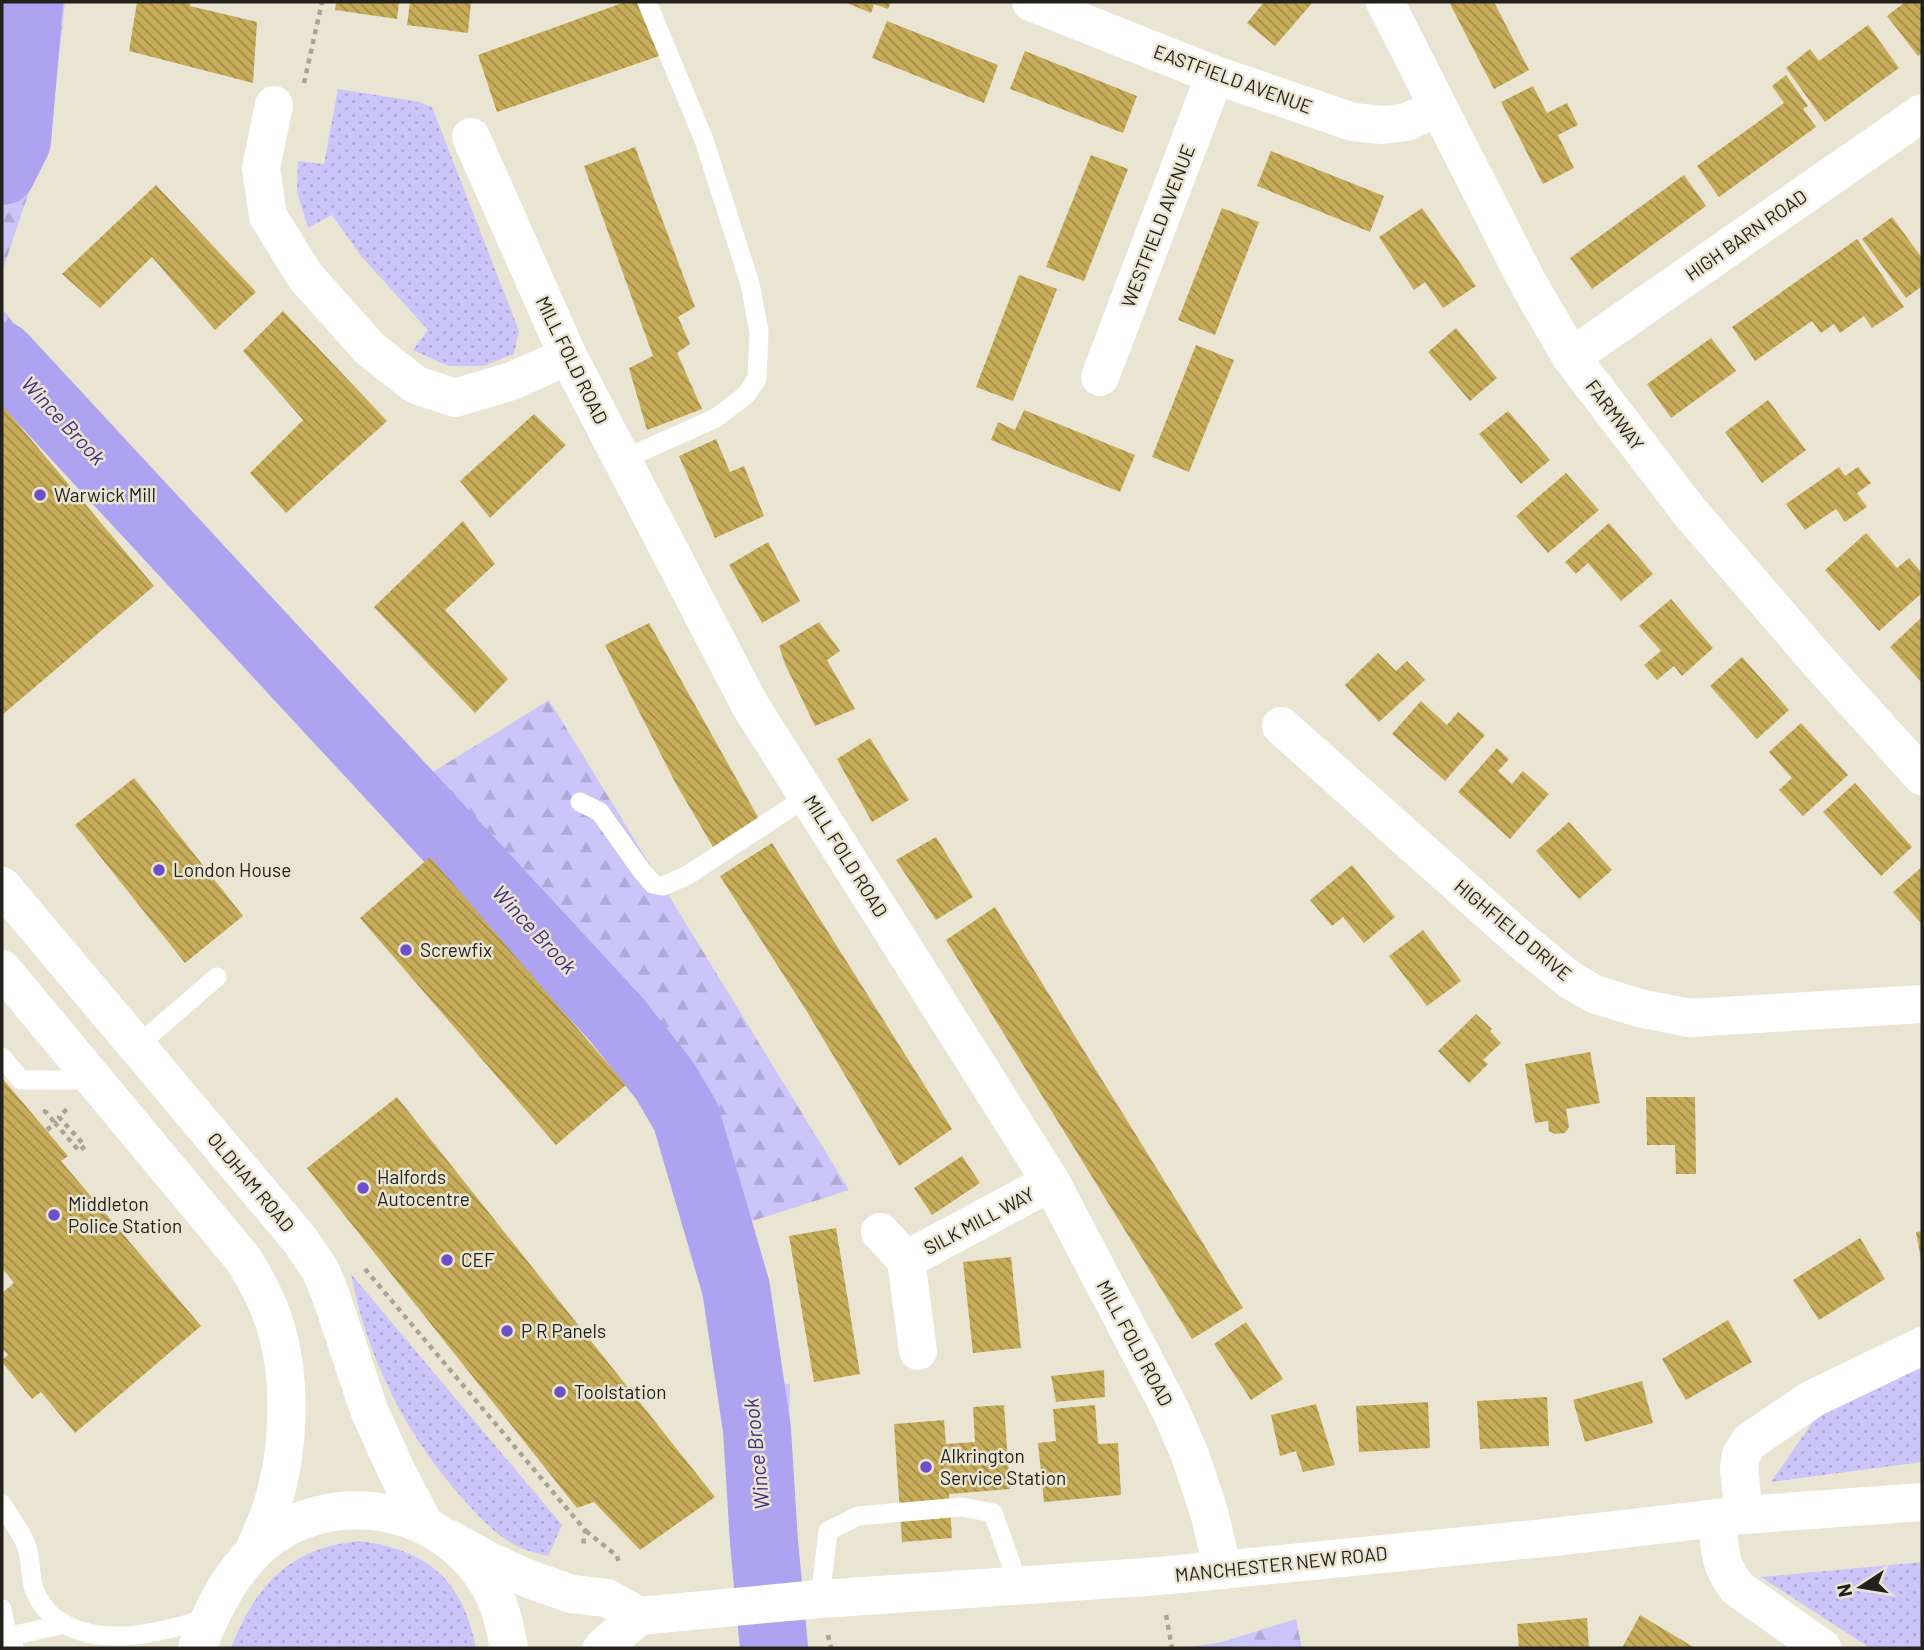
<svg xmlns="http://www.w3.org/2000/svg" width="1924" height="1650" viewBox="0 0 1924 1650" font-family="Barlow,sans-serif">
  <defs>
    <pattern id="grass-dots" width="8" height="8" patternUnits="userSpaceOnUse" patternTransform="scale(1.75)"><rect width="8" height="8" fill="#cbc5fa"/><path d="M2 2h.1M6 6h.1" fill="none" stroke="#aea9d6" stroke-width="1.8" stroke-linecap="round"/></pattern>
    <pattern id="forest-firs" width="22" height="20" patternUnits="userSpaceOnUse" patternTransform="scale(1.75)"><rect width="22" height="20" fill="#cbc5fa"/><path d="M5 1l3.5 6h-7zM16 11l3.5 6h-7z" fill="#aea9d6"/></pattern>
    <pattern id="building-back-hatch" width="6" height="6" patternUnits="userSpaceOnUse" patternTransform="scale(1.75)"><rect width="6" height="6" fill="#c7ad59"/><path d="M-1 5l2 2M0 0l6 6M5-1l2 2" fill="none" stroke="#a18c49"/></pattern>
  </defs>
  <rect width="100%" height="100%" fill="#eae5d3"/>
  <path fill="url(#grass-dots)" d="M338,89L420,102L432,107L519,331L514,354L483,366H448L413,350L428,330L361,256L332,215L308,228L297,192L298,161L324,164Z
    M351,1274L562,1525L548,1556C537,1553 523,1550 513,1544C494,1533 479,1517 465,1501C407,1438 367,1358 351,1274Z
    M1922,1359V1462L1771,1482L1824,1406Z
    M359,1541C427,1549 463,1580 476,1648H231C256,1585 289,1548 359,1541Z
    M1922,1562V1648H1870L1761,1577Z"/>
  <path fill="url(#forest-firs)" d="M4,2H65L52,123L2,272Z
    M2,309L415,783L549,700L849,1190L734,1227L760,1382L790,1384L788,1545L758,1544L748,1433L729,1296L682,1141L640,1067L597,1013L425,828L410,832L2,373Z
    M1296,1619L1302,1648H1184L1222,1642Z"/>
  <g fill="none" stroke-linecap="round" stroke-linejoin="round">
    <path stroke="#ada3f0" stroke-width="68" d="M2,171L17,141L29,2
      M2,356L616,1019L665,1081L686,1117L736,1288L757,1430L764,1542L774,1648"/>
  </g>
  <path fill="url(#building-back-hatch)" d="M137,2H190V6L257,22L253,83L129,51Z
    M336,2H399L397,19L335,10Z
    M410,2H471L468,33L407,25Z
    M625,2H641L662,55L497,112L478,55Z
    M844,2H891L888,9L874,4L871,13Z
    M1264,2H1313L1275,46L1247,23Z
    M1449,2H1494L1529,70L1494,89Z
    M1905,2H1922V53L1918,56L1887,16Z
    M887,21L998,65L984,103L872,58Z
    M1868,25L1899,68L1825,122L1786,68L1810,49L1819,61Z
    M1025,51L1137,96L1123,133L1010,89Z
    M1786,75L1808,106L1803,109L1816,127L1719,197L1697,166L1784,103L1772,86Z
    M1533,86L1547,113L1567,103L1578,125L1558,135L1574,168L1543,184L1501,102Z
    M635,147L695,307L678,317L690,344L677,353L702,409L647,430L629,368L653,356L584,166Z
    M1271,151L1384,196L1370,232L1257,186Z
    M1091,155L1128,169L1084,281L1046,267Z
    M1684,175L1706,206L1592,289L1570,258Z
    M156,185L256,292L215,330L152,257L100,308L62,274Z
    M1222,208L1259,222L1215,335L1178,320Z
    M1422,208L1476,286L1443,308L1425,282L1414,290L1379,237Z
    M1892,217L1922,258V286L1906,298L1862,239Z
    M1857,239L1904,307L1872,328L1864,316L1840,333L1834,324L1821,333L1812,321L1755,361L1732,327Z
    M1019,275L1057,289L1013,401L976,387Z
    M283,311L387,421L286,513L250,473L303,420L243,351Z
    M1456,328L1497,378L1470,401L1428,352Z
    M1711,338L1736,371L1671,418L1647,384Z
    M1196,345L1234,360L1189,472L1152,457Z
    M1768,400L1806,450L1762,483L1725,432Z
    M2,405L154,586L2,715Z
    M1024,410L1135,455L1120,492L991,440L998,422L1015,430Z
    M1508,411L1550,460L1521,484L1479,434Z
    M534,414L566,445L490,518L460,481Z
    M716,439L730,472L744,466L764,516L715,538L679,456Z
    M1839,467L1845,476L1858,467L1871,483L1857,493L1867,507L1845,522L1836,509L1805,530L1786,504Z
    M1566,473L1599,510L1548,553L1516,516Z
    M463,521L495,564L445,610L508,679L475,713L374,607Z
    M1609,523L1653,574L1621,601L1588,563L1576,574L1565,562Z
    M1866,533L1897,568L1909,558L1922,573V593L1879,631L1825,570Z
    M768,542L800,601L762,623L729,565Z
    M1671,599L1713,648L1682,676L1674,666L1657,680L1644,665L1661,651L1639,626Z
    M1922,617V683L1890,647Z
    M819,622L840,651L827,660L855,709L815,726L785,664L779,646Z
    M649,623L759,819L716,852L676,784L605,645Z
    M1378,653L1396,671L1407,661L1425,680L1379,722L1345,685Z
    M1742,657L1789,710L1757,739L1710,686Z
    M1421,701L1447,725L1458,712L1485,735L1445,781L1392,734Z
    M1801,723L1848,775L1803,816L1779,790L1792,778L1769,752Z
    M870,738L909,800L872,822L837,759Z
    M1497,748L1509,759L1498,771L1512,784L1523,771L1549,794L1510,839L1458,792Z
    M134,778L243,916L185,963L75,825Z
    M1855,783L1912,847L1881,876L1823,812Z
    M1569,822L1612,870L1579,899L1536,851Z
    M936,837L973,897L936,920L896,860Z
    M772,843L952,1129L899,1166L806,1010L720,876Z
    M430,857L626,1085L556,1145L360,918Z
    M1352,865L1395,917L1364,943L1343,917L1332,926L1310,900Z
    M1922,867V924L1893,892Z
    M995,907L1243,1308L1192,1339L946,940Z
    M1423,930L1461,981L1427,1006L1389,956Z
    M1476,1014L1492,1029L1490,1031L1501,1043L1483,1060L1488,1064L1469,1083L1438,1051Z
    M1590,1052L1600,1103L1566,1109L1569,1127L1565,1133L1555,1134L1549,1131L1548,1121L1535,1123L1525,1064Z
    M2,1078L68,1156L61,1161L201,1326L75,1433L41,1392L32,1399L2,1362V1360L8,1355L2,1348V1293L14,1283L2,1268Z
    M397,1097L715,1497L640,1550L594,1502L577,1508L307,1168Z
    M1646,1097H1695L1696,1174H1676L1675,1145H1647Z
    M962,1156L980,1183L932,1215L914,1188Z
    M836,1228L860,1374L814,1382L789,1236Z
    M1922,1231V1259L1921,1260L1916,1232Z
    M1860,1238L1885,1279L1819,1320L1793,1280Z
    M1011,1257L1021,1348L973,1353L963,1262Z
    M1728,1320L1752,1362L1686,1400L1662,1359Z
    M1246,1322L1283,1379L1251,1400L1214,1344Z
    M1104,1370L1105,1397L1056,1402L1051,1376Z
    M1642,1381L1653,1423L1585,1442L1573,1400Z
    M1547,1397L1549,1446L1480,1449L1477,1401Z
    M1428,1402L1430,1448L1359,1452L1356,1406Z
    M1316,1404L1335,1465L1303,1472L1296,1451L1280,1456L1271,1415Z
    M1004,1405L1010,1489L949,1494L952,1538L902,1542L894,1424L944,1420L946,1444L975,1442L973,1407Z
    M1095,1405L1098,1444L1118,1443L1121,1495L1044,1502L1038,1443L1056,1441L1053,1409Z
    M1640,1615L1695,1648H1622Z
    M1587,1618L1589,1648H1519L1517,1624Z"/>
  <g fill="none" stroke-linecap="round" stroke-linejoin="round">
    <path stroke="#a8a496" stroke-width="4.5" stroke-dasharray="5 5" stroke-linecap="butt" d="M304,83L322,2
      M46,1110L45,1111L55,1123
      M47,1130L55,1123L79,1151L85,1146L59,1117L67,1109
      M365,1269L585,1530L583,1547
      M586,1531L617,1556L619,1563
      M1166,1615L1172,1648
      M828,1635L831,1648"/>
    <path stroke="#fff" stroke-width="19" d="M622,460L716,418L746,395L757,379L759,332L750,284L704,140L647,2
      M580,802L600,812L641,870L653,884L663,886L688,875L808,796
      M137,1046L217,977
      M2,1057L21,1080H93
      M2,1504C10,1518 25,1537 28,1551C31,1563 30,1577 34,1589C38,1599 44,1608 52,1616C95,1650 157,1634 208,1618
      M820,1599L828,1531L858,1516L962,1507L993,1513L1019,1586
      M2,1609L7,1636L14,1647
      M2,1638L60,1625"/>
    <path stroke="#fff" stroke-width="38" d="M1031,2L1215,75L1353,122L1383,125L1407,122L1438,107
      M1385,2L1528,283L1571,357L1689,511L1819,662L1922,776
      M274,105L261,168L268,216L305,276L370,349L416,385L455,398L512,381L568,356
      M471,137L568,356L750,705L1051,1182L1171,1411L1190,1455L1209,1512L1223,1570
      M1571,357L1922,113
      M1100,377L1215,75
      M1281,726L1522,941L1570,980L1594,994L1639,1008L1690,1018L1922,1004
      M880,1232L906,1260L918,1351
      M906,1260L1051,1182
      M1744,1515L1739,1468L1741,1455L1749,1442L1812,1399L1922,1346
      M1717,1518C1720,1548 1718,1563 1737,1588L1822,1648"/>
    <path stroke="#fff" stroke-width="38" d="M2,886L300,1240L321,1271L331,1296L369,1410L396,1470L424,1524
      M2,969L244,1260C257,1282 269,1303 276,1328C292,1381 289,1450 273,1503C268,1520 260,1536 253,1553
      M450,1539L489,1561L529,1579L571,1594L607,1598L639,1616L820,1599L1160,1576L1554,1537L1744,1515L1922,1502
      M197,1648C214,1606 235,1562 274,1535C346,1487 448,1511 490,1587C501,1606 505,1627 509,1648
      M602,1648L639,1616"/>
  </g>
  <g fill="#6c4fc9" stroke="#eae5d3" stroke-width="2.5">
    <circle cx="40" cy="495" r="7"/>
    <circle cx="159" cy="870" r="7"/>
    <circle cx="406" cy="950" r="7"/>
    <circle cx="363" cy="1188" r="7"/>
    <circle cx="54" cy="1215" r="7"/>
    <circle cx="447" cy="1260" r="7"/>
    <circle cx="507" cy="1331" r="7"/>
    <circle cx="560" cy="1392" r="7"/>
    <circle cx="926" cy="1467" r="7"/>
  </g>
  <g text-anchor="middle" stroke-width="5" stroke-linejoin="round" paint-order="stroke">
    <g font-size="19" fill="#23211b" stroke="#eae5d3">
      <text transform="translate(1233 79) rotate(20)" y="7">EASTFIELD AVENUE</text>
      <text transform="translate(1158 226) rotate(-69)" y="7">WESTFIELD AVENUE</text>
      <text transform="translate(1746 235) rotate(-35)" y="7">HIGH BARN ROAD</text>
      <text transform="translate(572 360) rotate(64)" y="7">MILL FOLD ROAD</text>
      <text transform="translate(1615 415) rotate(53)" y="7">FARMWAY</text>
      <text transform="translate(846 856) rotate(58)" y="7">MILL FOLD ROAD</text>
      <text transform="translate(1513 930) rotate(40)" y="7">HIGHFIELD DRIVE</text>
      <text transform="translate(251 1182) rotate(50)" y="7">OLDHAM ROAD</text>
      <text transform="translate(979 1221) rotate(-28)" y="7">SILK MILL WAY</text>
      <text transform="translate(1135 1343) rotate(62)" y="7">MILL FOLD ROAD</text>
      <text transform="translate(1281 1564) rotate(-6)" y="7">MANCHESTER NEW ROAD</text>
    </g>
    <g font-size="19" fill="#23211b" stroke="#eae5d3" text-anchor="start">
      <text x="54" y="502">Warwick Mill</text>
      <text x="173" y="877">London House</text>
      <text x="420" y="957">Screwfix</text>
      <text x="377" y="1184">Halfords<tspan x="377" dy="22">Autocentre</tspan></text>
      <text x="68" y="1211">Middleton<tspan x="68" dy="22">Police Station</tspan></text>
      <text x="461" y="1267">CEF</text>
      <text x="521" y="1338">P R Panels</text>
      <text x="574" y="1399">Toolstation</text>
      <text x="940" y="1463">Alkrington<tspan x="940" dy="22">Service Station</tspan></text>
    </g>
    <g font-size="21" font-style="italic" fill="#422c83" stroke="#eae5d3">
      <text transform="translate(63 421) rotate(47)" y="7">Wince Brook</text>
      <text transform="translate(534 930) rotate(47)" y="7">Wince Brook</text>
      <text transform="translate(757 1454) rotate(-96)" y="7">Wince Brook</text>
    </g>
  </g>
  <rect width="1924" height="1650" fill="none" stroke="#23211b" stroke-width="7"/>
  <g transform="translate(1861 1587) rotate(258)" stroke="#eae5d3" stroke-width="5" paint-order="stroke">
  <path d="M0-5L12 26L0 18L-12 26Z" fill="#23211b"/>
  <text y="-10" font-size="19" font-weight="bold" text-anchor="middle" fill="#23211b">N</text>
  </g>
</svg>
